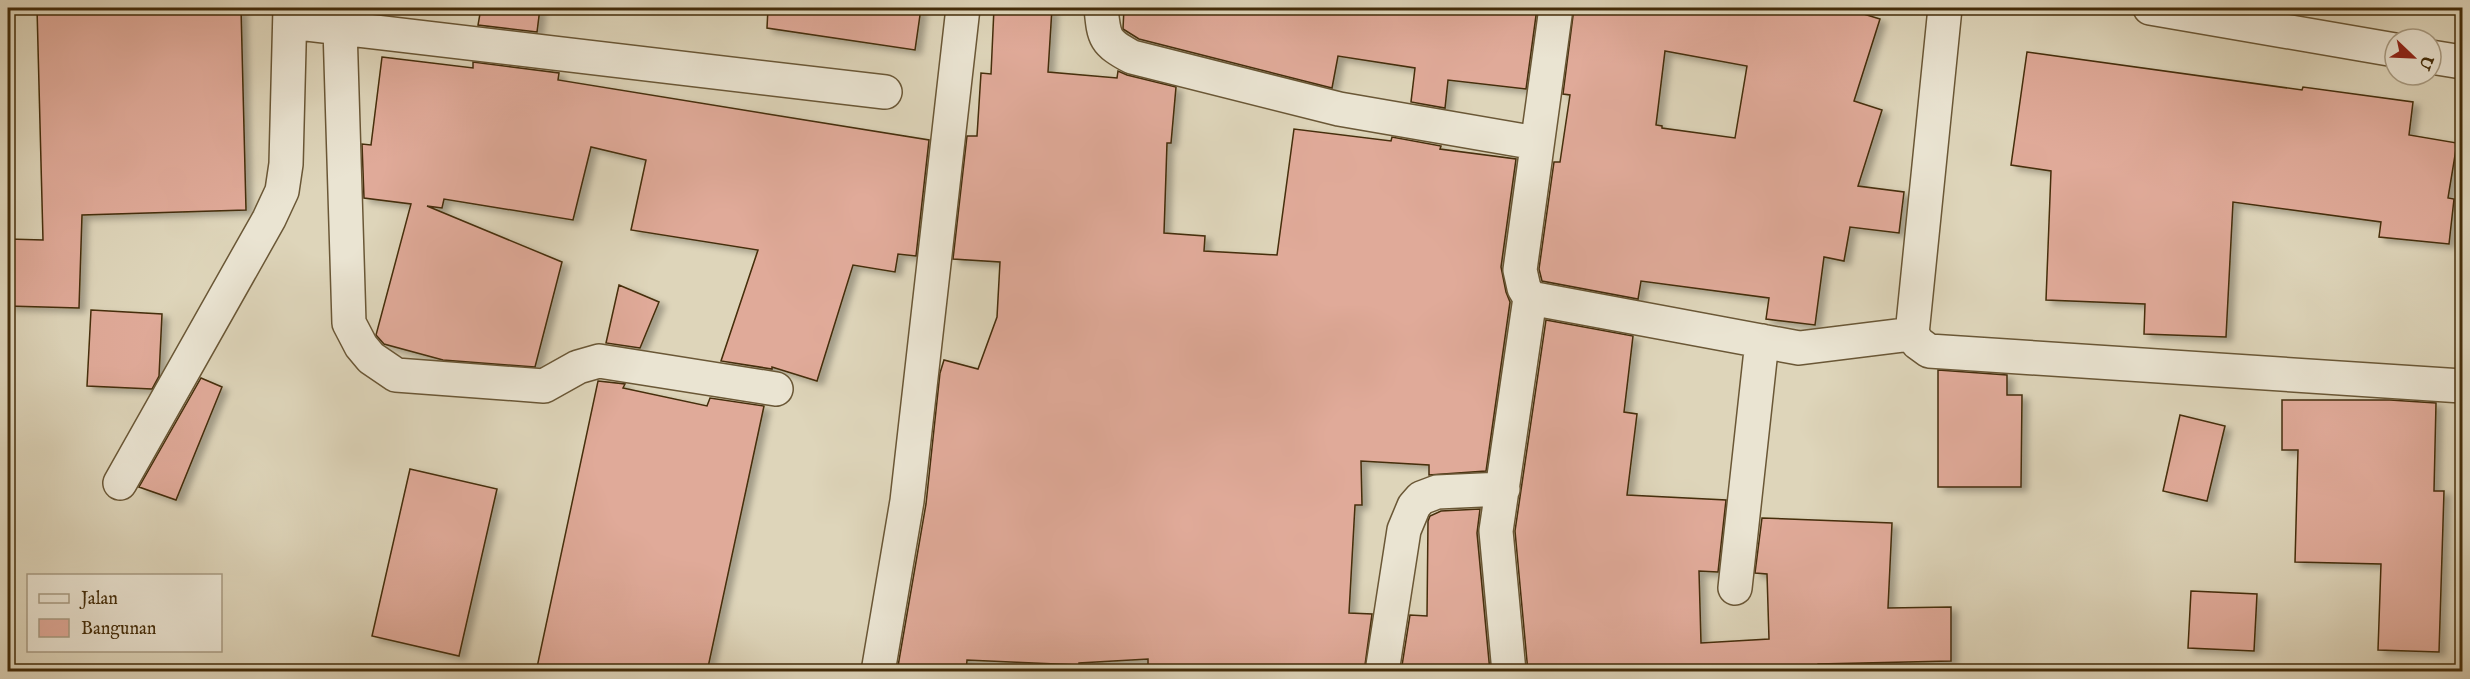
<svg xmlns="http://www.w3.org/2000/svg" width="2470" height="679" viewBox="0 0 2470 679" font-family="'IM FELL English',serif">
  <defs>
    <filter id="shadow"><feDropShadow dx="6" dy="4" stdDeviation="3" flood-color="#0004"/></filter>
  </defs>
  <rect width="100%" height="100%" fill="#ded5ba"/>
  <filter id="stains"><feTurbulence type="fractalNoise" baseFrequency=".00333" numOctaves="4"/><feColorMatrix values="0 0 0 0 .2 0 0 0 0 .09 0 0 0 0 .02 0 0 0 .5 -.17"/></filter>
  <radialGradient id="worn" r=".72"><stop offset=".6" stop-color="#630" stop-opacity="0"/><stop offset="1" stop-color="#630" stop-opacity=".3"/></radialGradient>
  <path fill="#e0aa99" stroke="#442d0a" stroke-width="1.5" fill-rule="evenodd" filter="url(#shadow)" d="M37,8H241L246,210L82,215L79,308L8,306V239L43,240Z
    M481,8H540L537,32L478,25Z
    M768,8H921L915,50L767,28Z
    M994,8H1052L1048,72L1117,78L1118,71L1127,75L1176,87L1171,143H1167L1164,233L1205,236L1204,251L1277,255L1294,129L1391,141L1392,137L1441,146L1440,149L1516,159L1501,267L1506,292L1510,302L1486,471L1429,475V465L1361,461L1362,505H1355L1349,613L1372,614L1364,672H1148V659L1079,663V665L967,660L966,672H897L926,504L940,373L944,360L978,369L997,317L1000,262L953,259L967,136H977L981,73L991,74Z
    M1124,8H1537L1526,89L1448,80L1445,108L1411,102L1415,68L1338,56L1332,88L1139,39L1123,29Z
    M1574,8H1844L1880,19L1854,101L1882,110L1858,186L1904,192L1899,233L1850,227L1844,261L1824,257L1815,325L1766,319L1769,298L1641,281L1638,299L1542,281L1539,269L1554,162H1560L1570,95L1563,94ZM1665,51L1747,66L1735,138L1662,128V126L1656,125Z
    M2027,52L2302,90L2303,87L2413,102L2409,135L2457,143L2448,198L2454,199L2449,244L2379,237L2381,222L2233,202L2226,337L2144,334L2145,304L2046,300L2051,171L2011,165Z
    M382,57L473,68V62L559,73L558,80L929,140L916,256L898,254L895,272L853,265L817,381L772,367V369L721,361L758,250L631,230L646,160L591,147L573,220L444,199L442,208L427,206L562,262L535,367L443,360L384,344L376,335L411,204L364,198L362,144L371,145Z
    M619,285L659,302L640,348L606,343Z
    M91,310L162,314L159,376L152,389L87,386Z
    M1546,320L1633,336L1624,412L1637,414L1627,495L1726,500L1718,572L1699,571L1701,643L1769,639L1767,574L1755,573L1762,518L1892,523L1888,608L1951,607V661L1818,664V672H1528L1515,531Z
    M1938,370L2007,375V395H2022L2021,487H1938Z
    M201,378L222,387L176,500L139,487Z
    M598,381L625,384L623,388L707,406L710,398L764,406L707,672H536Z
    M2282,400H2390L2436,403L2434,491H2444L2439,652L2378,650L2381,564L2295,562L2298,450H2282Z
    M2180,415L2225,426L2207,501L2163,491Z
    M410,469L497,489L459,656L372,636Z
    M1480,509L1477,533L1490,672H1401L1410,615L1427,616L1428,521L1430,516L1441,511Z
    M2191,591L2257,594L2254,651L2188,648Z"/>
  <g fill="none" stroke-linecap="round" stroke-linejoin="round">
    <defs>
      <path id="minor" d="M1101,8C1104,38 1104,42 1132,57L1339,109L1536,143
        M1945,8L1912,334L1918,343L1929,351L2462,386
        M2150,8L2395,50
        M290,22L885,92
        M340,28L349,323L361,346L371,358L396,375L544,386L578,367L599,361L776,389
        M2431,57L2462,62
        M1530,298L1799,348L1912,334
        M120,483L269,219L282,191L286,164L290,8
        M1735,588L1762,341
        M878,672L907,501L963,8
        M1382,672L1404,530L1414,506L1421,498L1437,492L1503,489
        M1509,672L1496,531L1530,298L1524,288L1520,270L1556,8"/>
    </defs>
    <use href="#minor" stroke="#6a5736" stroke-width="36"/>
    <use href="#minor" stroke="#eae4d2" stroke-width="33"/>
  </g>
  <rect width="2470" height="679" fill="none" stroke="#ded5ba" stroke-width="30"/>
  <rect x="9" y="9" width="2452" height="661" fill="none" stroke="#442d0a" stroke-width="3"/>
  <rect x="15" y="15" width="2440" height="649" fill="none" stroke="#442d0a" stroke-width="1.5"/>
  <rect x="27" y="574" width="195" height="78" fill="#eae4d2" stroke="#a89b82" stroke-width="1.5"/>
  <rect x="39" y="594" width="30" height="9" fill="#eae4d2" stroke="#a89b82" stroke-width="1.5"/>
  <text x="81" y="604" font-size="18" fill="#442d0a">Jalan</text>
  <rect x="39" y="619" width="30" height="18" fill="#e0aa99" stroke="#a89b82" stroke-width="1.5"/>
  <text x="81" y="634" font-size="18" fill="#442d0a">Bangunan</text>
  <g transform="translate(2413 57) rotate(113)"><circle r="28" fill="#eae4d2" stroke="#a89b82" stroke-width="1.5"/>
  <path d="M0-4.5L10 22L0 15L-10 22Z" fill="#8f2418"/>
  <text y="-9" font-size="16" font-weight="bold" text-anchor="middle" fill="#442d0a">U</text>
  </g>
  <rect width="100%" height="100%" filter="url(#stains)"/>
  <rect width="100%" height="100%" fill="url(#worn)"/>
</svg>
